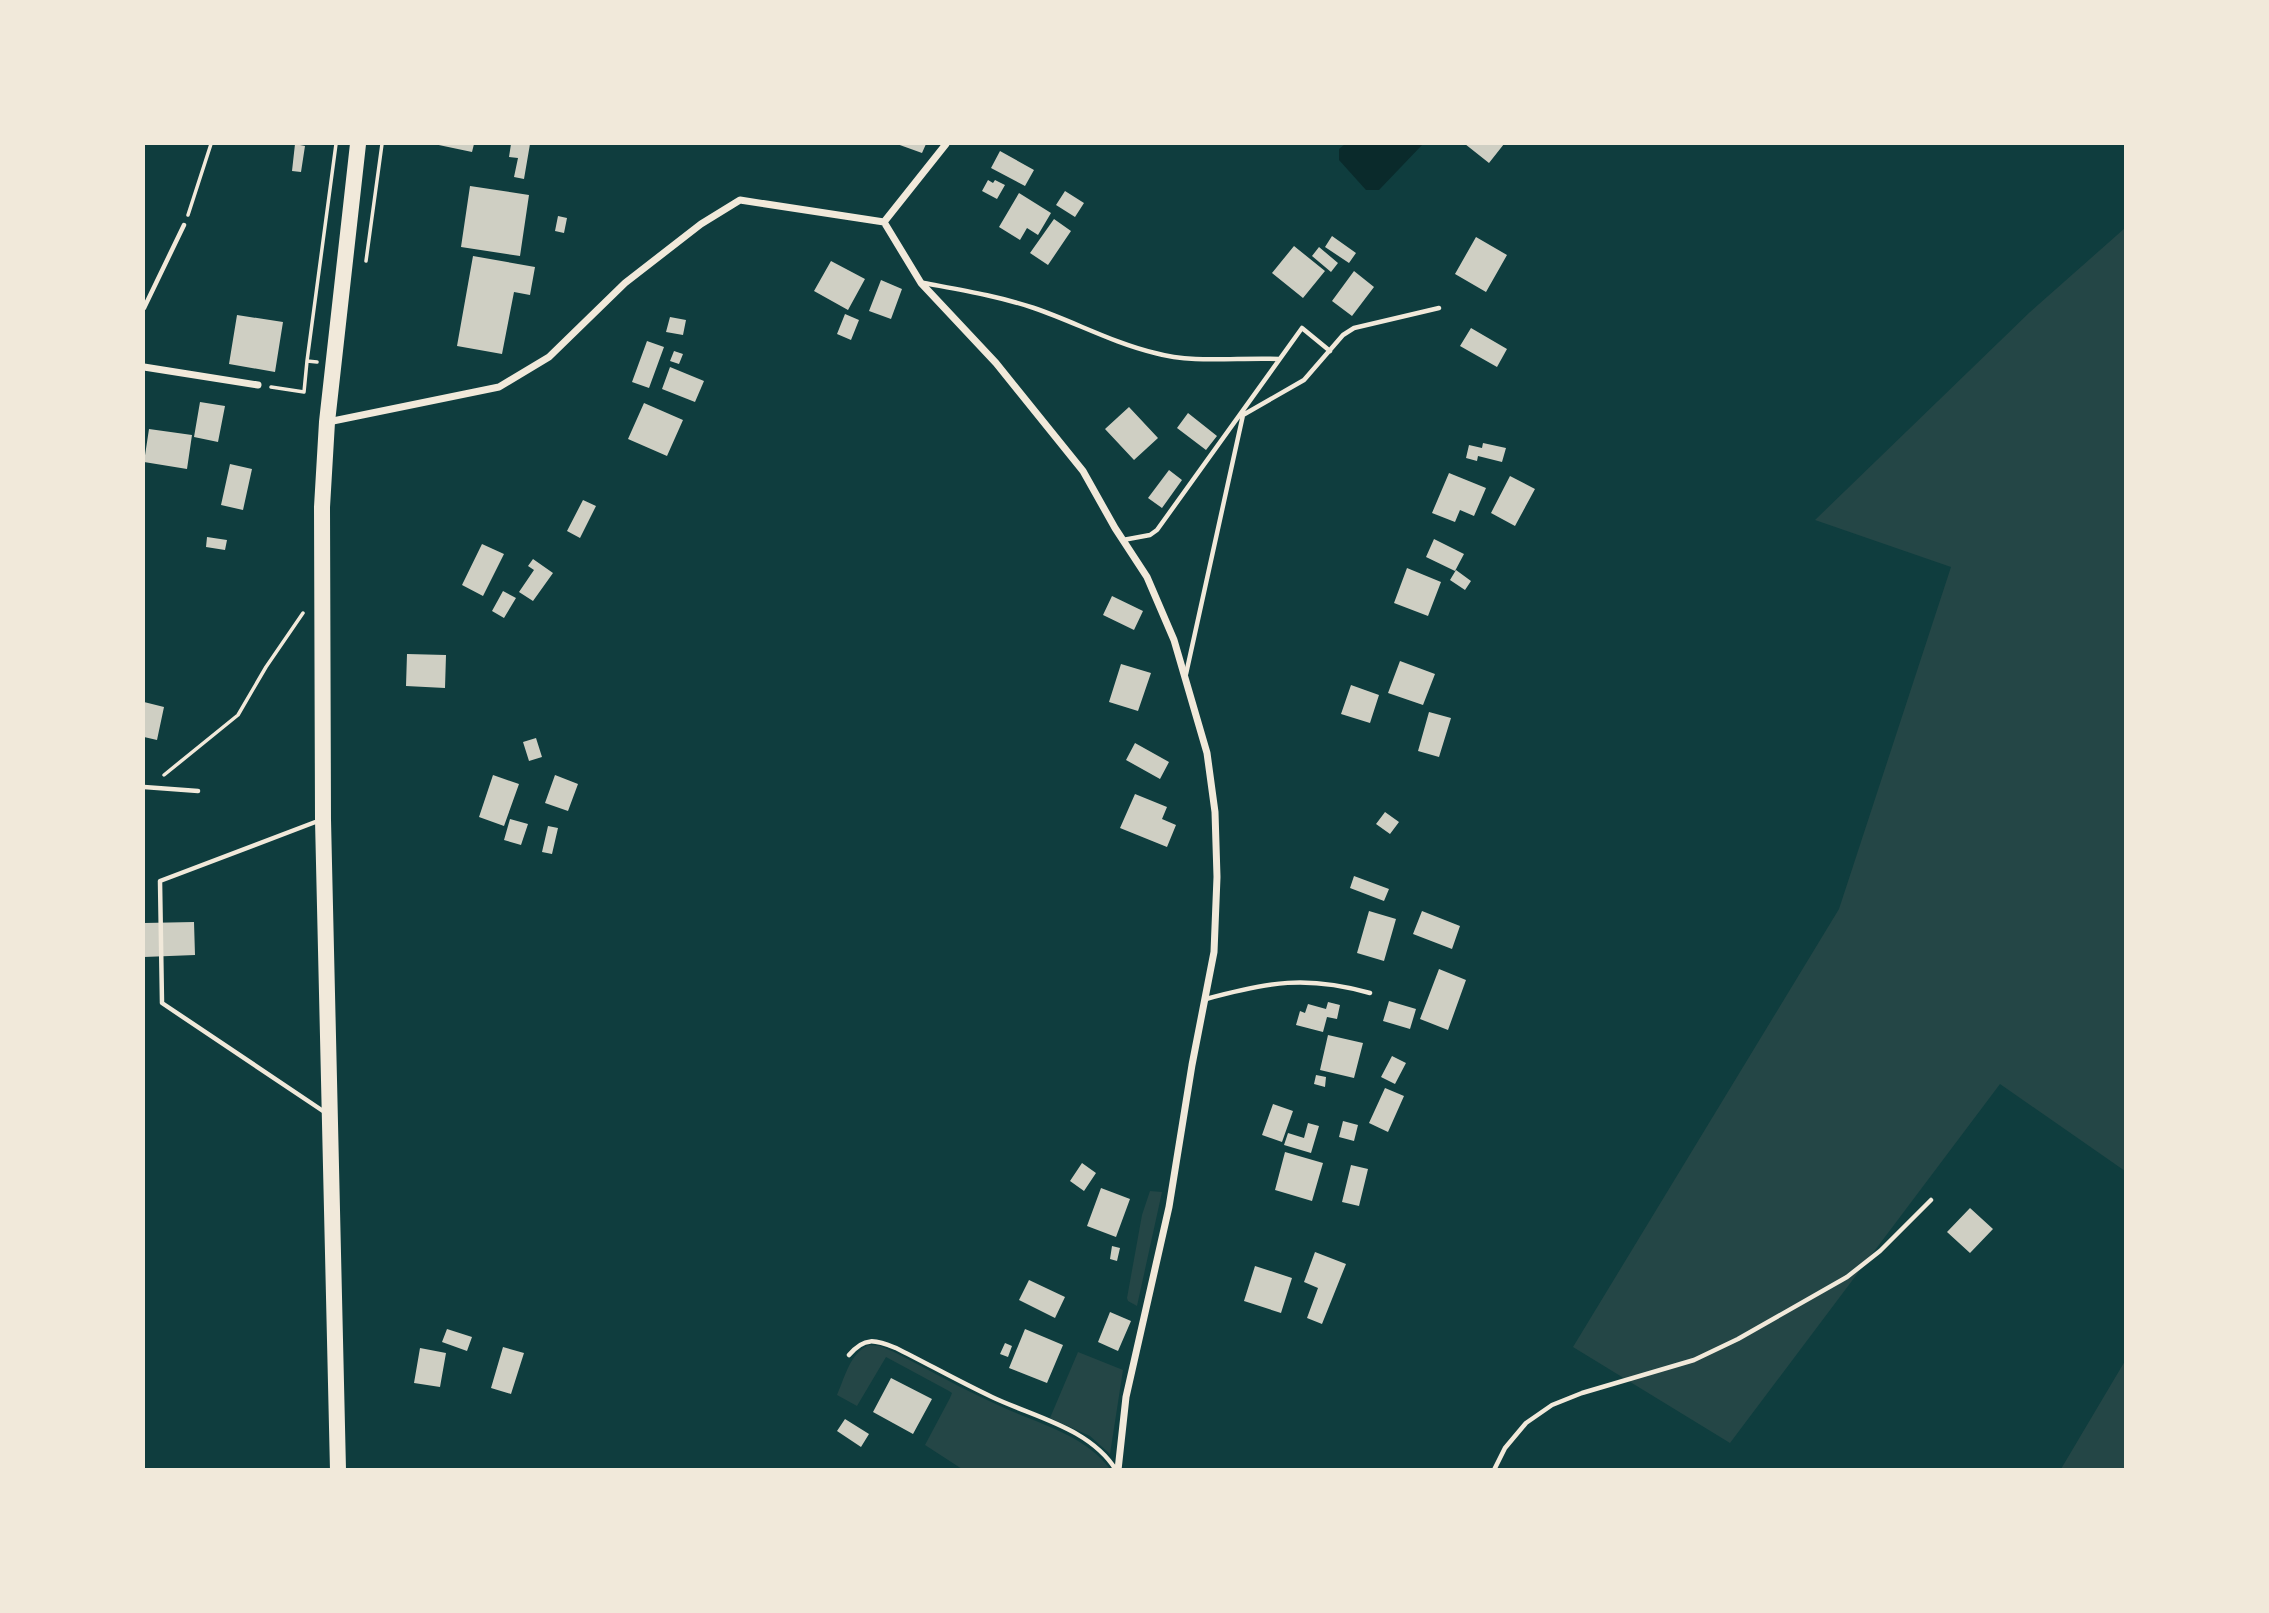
<svg xmlns="http://www.w3.org/2000/svg" width="2269" height="1613" viewBox="0 0 2269 1613" font-family="'Source Sans 3',sans-serif">
  <rect width="100%" height="100%" fill="#0f3d3e"/>
  <path fill="#244646" d="M2125,228V1171L2000,1084L1730,1443L1573,1347L1839,909L1951,567L1815,520L2030,312Z
    M1150,1191L1162,1192L1137,1306L1128,1301L1127,1298L1142,1215Z
    M869,1345L880,1346L894,1352C929,1370 964,1390 1000,1406C1038,1424 1084,1434 1110,1469H962L925,1445L950,1398L952,1393L949,1391L886,1357L857,1406L837,1395C845,1377 850,1353 869,1345Z
    M1078,1352L1123,1370L1110,1454L1090,1436L1050,1418Z
    M2125,1361V1469H2061Z"/>
  <path fill="#0a2a2b" d="M1345,144H1423L1379,190H1366L1339,160V149Z"/>
  <path fill="#cfcfc3" d="M295,144L305,146L301,172L292,171Z
    M434,144H474L472,152Z
    M511,144H530L524,179L514,177L518,158L509,157Z
    M897,144H926L922,153Z
    M1465,144H1504L1489,163Z
    M1000,151L1034,170L1025,186L991,168Z
    M988,180L993,183L995,180L1005,185L997,199L982,191Z
    M470,186L529,195L520,256L461,247Z
    M1065,191L1084,203L1075,217L1056,205Z
    M1019,193L1051,213L1038,235L1027,228L1020,240L999,227Z
    M558,216L567,218L564,233L555,231Z
    M1054,219L1071,231L1048,265L1030,253Z
    M1332,236L1356,253L1349,263L1325,247Z
    M1476,237L1507,255L1486,292L1455,274Z
    M1294,246L1325,271L1303,298L1272,273Z
    M1319,247L1338,263L1331,272L1312,256Z
    M473,256L535,267L530,295L514,292L502,354L457,346Z
    M831,261L865,279L848,310L814,291Z
    M1354,271L1374,287L1352,316L1332,301Z
    M881,280L902,289L891,319L869,311Z
    M845,314L859,320L851,340L837,334Z
    M237,315L283,322L275,372L229,364Z
    M670,317L686,320L683,335L666,332Z
    M1471,328L1507,349L1497,367L1460,346Z
    M647,341L664,347L649,388L632,382Z
    M674,351L683,354L679,364L670,361Z
    M670,367L704,381L695,402L662,389Z
    M200,402L225,406L218,442L194,437Z
    M644,403L683,420L667,456L628,439Z
    M1129,407L1158,438L1134,460L1105,429Z
    M1188,413L1217,436L1206,450L1177,428Z
    M149,429L192,435L187,469L144,462Z
    M1483,443L1506,448L1502,462L1478,456L1477,461L1466,458L1469,445L1482,448Z
    M230,464L252,469L243,510L221,505Z
    M1169,470L1182,480L1162,508L1148,498Z
    M1449,473L1486,488L1474,516L1460,510L1455,522L1432,513Z
    M1510,476L1535,489L1515,526L1491,513Z
    M583,500L596,506L580,538L567,531Z
    M207,537L227,540L225,550L206,547Z
    M1434,539L1464,554L1455,571L1426,557Z
    M482,544L504,554L483,596L462,585Z
    M533,559L553,573L533,601L519,592L534,570L528,566Z
    M1407,568L1441,582L1428,616L1394,603Z
    M1456,570L1471,581L1465,590L1450,580Z
    M503,591L516,598L504,618L492,611Z
    M1112,596L1143,611L1134,630L1103,615Z
    M407,654L446,655L445,688L406,686Z
    M1400,661L1435,674L1423,705L1388,693Z
    M1121,664L1151,673L1138,711L1109,702Z
    M1351,685L1379,695L1370,723L1341,714Z
    M144,702L164,707L157,740L144,737Z
    M1429,712L1451,718L1439,757L1418,751Z
    M536,738L542,757L529,761L523,742Z
    M1135,743L1169,762L1160,779L1126,760Z
    M493,775L519,784L504,826L479,817Z
    M555,775L578,784L568,811L545,803Z
    M1135,794L1167,807L1162,819L1176,825L1167,847L1120,828Z
    M1385,812L1399,822L1390,834L1376,824Z
    M510,819L528,824L521,845L504,840Z
    M548,826L558,828L552,854L542,852Z
    M1354,876L1389,889L1384,901L1350,888Z
    M1369,911L1396,919L1384,961L1357,953Z
    M1422,911L1460,926L1452,949L1413,934Z
    M194,922L195,955L144,957V923Z
    M1439,969L1466,980L1448,1030L1420,1019Z
    M1389,1001L1416,1009L1410,1029L1383,1021Z
    M1328,1002L1340,1005L1337,1019L1327,1017L1323,1032L1296,1025L1300,1011L1305,1013L1308,1004L1326,1009Z
    M1328,1035L1363,1043L1354,1078L1320,1070Z
    M1392,1056L1406,1063L1395,1084L1381,1077Z
    M1316,1075L1326,1077L1325,1087L1314,1084Z
    M1385,1088L1404,1096L1388,1132L1369,1123Z
    M1273,1104L1293,1111L1282,1142L1262,1135Z
    M1343,1121L1358,1125L1354,1141L1339,1137Z
    M1308,1123L1319,1126L1311,1153L1284,1145L1288,1133L1304,1138Z
    M1285,1152L1323,1163L1312,1201L1275,1190Z
    M1082,1163L1096,1173L1084,1191L1070,1181Z
    M1351,1165L1368,1169L1359,1206L1342,1202Z
    M1101,1188L1130,1199L1116,1237L1087,1226Z
    M1970,1208L1993,1229L1970,1253L1947,1232Z
    M1112,1246L1120,1248L1117,1261L1110,1259Z
    M1315,1252L1346,1264L1322,1324L1307,1318L1318,1288L1304,1282Z
    M1255,1266L1292,1278L1281,1313L1244,1301Z
    M1029,1280L1065,1297L1055,1318L1019,1300Z
    M1110,1312L1131,1321L1118,1351L1098,1342Z
    M447,1329L472,1337L467,1351L442,1342Z
    M1025,1329L1063,1345L1047,1383L1009,1368Z
    M1005,1343L1012,1346L1008,1357L1000,1354Z
    M503,1347L524,1353L511,1394L491,1388Z
    M420,1348L446,1353L440,1387L414,1383Z
    M891,1378L932,1399L913,1434L873,1412Z
    M845,1419L869,1434L861,1447L837,1431Z"/>
  <g fill="none" stroke-linecap="round" stroke-linejoin="round">
    <path stroke="#f1e9da" stroke-width="3.5" d="M188,215L211,144
      M366,261L382,144
      M317,362L307,361L336,144
      M271,387L304,392L307,361
      M164,775L238,715L266,667L303,613"/>
    <path stroke="#f1e9da" stroke-width="4.5" d="M924,283C961,290 998,296 1034,308C1075,322 1113,343 1155,353C1194,364 1238,357 1279,359
      M144,308L184,225
      M1243,415L1304,380L1343,335L1354,328L1439,308
      M1123,540L1150,535L1157,530L1302,328L1330,351
      M1186,674L1243,415
      M144,787L198,791
      M318,821L160,881L162,1003L326,1113
      M1206,999C1269,982 1306,975 1370,993
      M849,1355C865,1336 875,1340 896,1348C928,1364 960,1382 992,1397C1034,1417 1090,1428 1116,1470
      M1494,1470L1505,1448L1526,1423L1552,1405L1582,1393L1694,1360L1738,1339L1847,1277L1880,1251L1931,1200"/>
    <path stroke="#f1e9da" stroke-width="7" d="M884,222L921,283L996,363L1083,471L1115,528L1147,577L1174,640L1207,753L1215,812L1217,877L1214,952L1192,1065L1169,1207L1126,1397L1118,1470
      M144,367L258,385
      M328,422L499,387L549,357L625,283L701,224L740,200L884,222L946,144"/>
    <path stroke="#f1e9da" stroke-width="16" d="M338,1470L323,820L322,507L327,422L358,144"/>
  </g>
  <rect width="2269" height="1613" fill="none" stroke="#f1e9da" stroke-width="290"/>
</svg>
